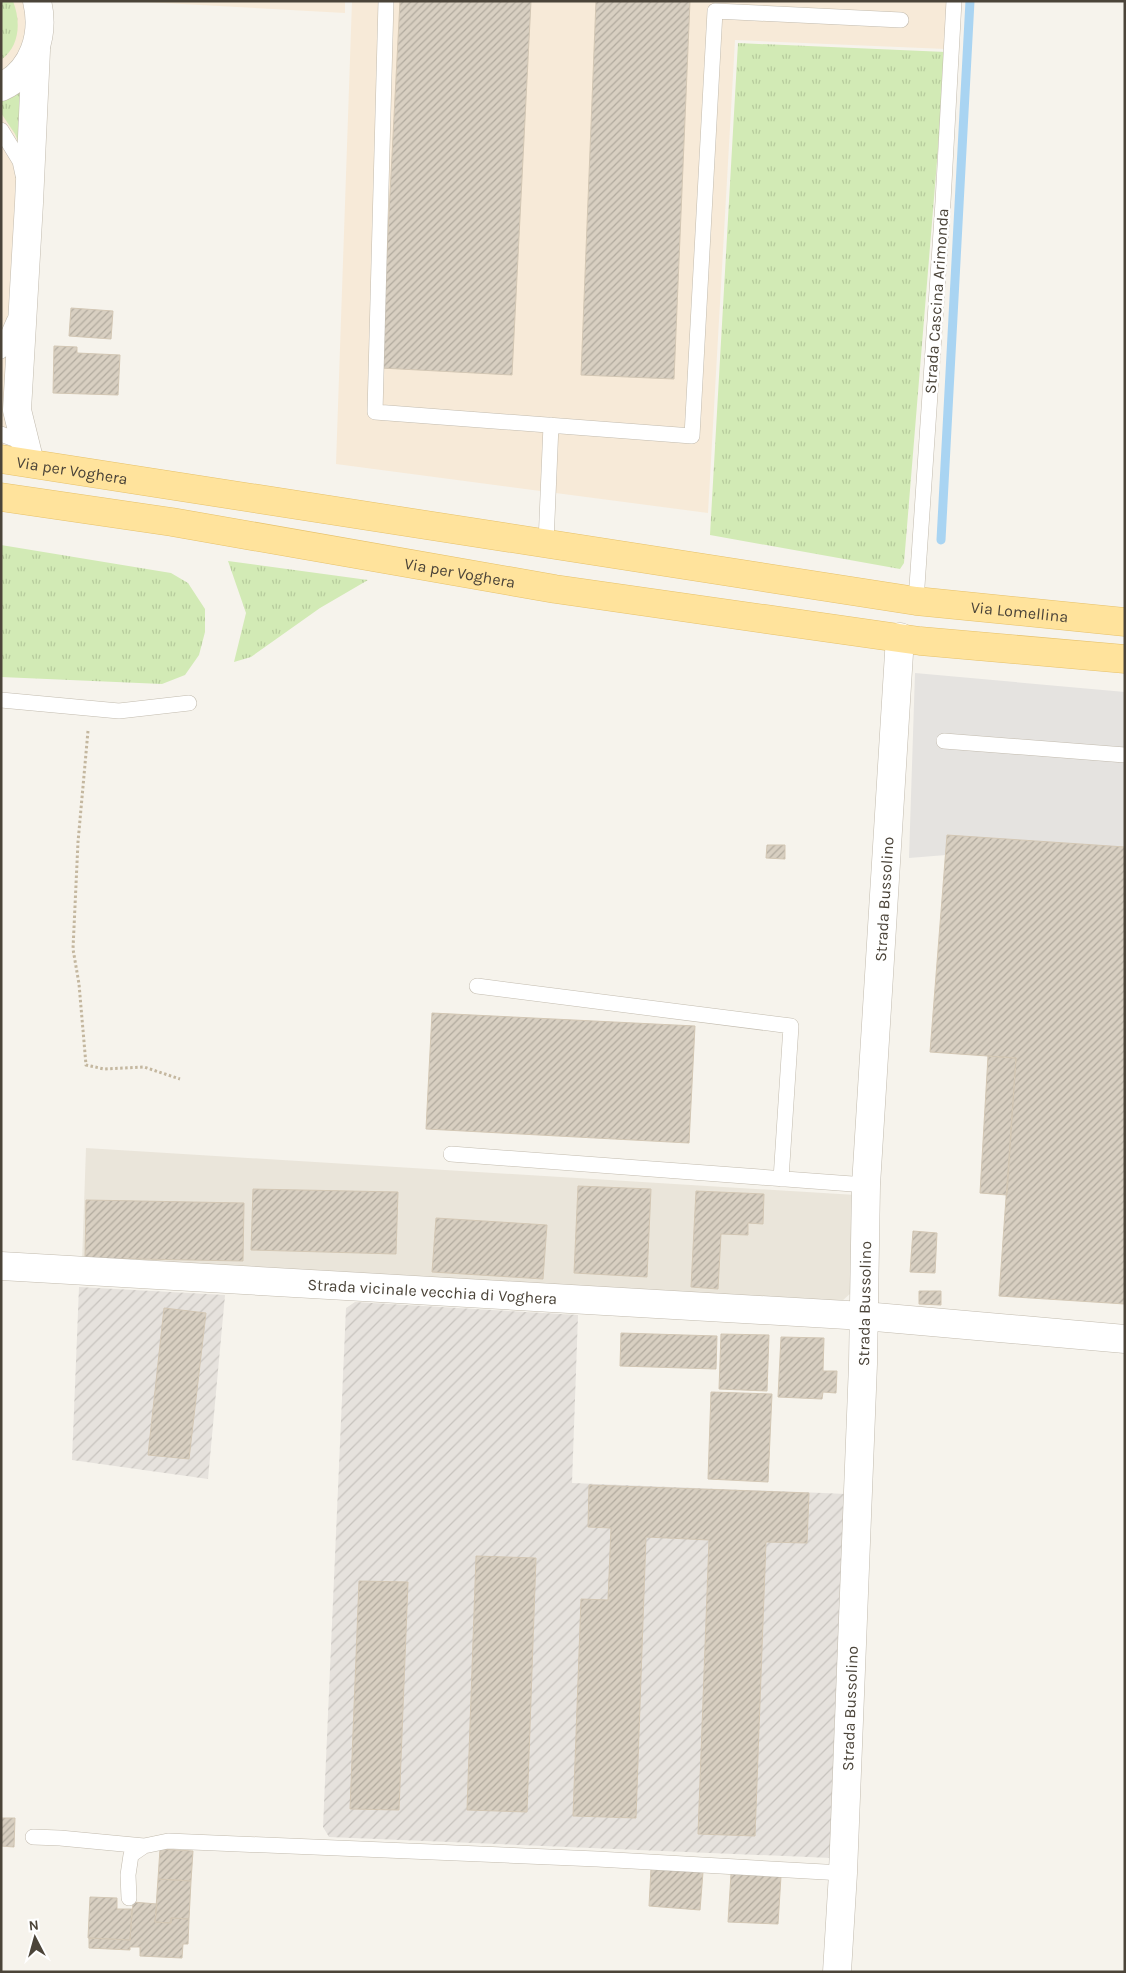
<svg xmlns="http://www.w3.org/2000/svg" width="1126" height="1973" viewBox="0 0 1126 1973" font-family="Karla,sans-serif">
  <defs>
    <pattern id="industrial-furrows" width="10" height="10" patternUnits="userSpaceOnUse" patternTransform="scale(1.25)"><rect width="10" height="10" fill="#e6e2dd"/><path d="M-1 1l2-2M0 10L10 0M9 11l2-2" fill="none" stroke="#c7c3be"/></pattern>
    <pattern id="grass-tufts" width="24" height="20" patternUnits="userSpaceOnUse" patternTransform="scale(1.25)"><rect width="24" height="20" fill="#d2eab5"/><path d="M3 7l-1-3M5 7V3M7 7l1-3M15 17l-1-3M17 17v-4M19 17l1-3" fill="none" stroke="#b6ca9c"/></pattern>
    <pattern id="building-hatch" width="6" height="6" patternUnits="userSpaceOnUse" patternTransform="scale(1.25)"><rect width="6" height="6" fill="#d8cfc1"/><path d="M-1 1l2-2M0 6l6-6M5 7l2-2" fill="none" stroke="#b1aa9e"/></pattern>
  </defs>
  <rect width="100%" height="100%" fill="#f6f3ec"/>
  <path fill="#eae5da" d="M86,1148L856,1195L852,1292L841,1302L82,1262Z"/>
  <path fill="#f7ead8" d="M1,1H30L7,460L1,459Z
    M127,1H345V13Z
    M352,1H947L946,49L735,40L708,513L336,464Z"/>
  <path fill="url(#industrial-furrows)" d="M79,1287L225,1295L208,1479L72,1460Z
    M355,1302L578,1315L572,1483L847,1494L831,1858L329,1837L323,1827L346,1308Z"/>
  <path fill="url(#grass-tufts)" d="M1,1H13C21,22 20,46 1,60Z
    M738,43L946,52L904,563L900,569L710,535Z
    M31,74L27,164L15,134L1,113V96Z
    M1,545L171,573L188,583L205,609V632L199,655L185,675L162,684L1,677Z
    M228,561L368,580L320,608L251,657L234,662L246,613Z"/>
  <path fill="#e5e3e0" d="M915,673L1125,692V847L947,835L946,855L909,858Z"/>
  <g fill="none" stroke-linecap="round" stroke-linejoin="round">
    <path stroke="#a9d4f2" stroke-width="9" d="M941,540L970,1"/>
  </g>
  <path fill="url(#building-hatch)" stroke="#d3c7b4" d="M400,1H531L512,375L381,368Z
    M596,1H690L674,379L581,375Z
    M71,308L113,311L111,339L69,336Z
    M54,346L77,347V353L120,355L118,395L53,393Z
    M947,835L1125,847V1304L999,1296L1016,1058L930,1052Z
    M767,845H785V859L766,858Z
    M432,1013L695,1026L689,1143L426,1129Z
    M988,1056L1016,1058L1007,1195L980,1193Z
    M578,1186L651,1189L647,1277L574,1273Z
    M253,1189L398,1192L396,1254L251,1250Z
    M696,1191L764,1194L763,1224L748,1223V1235L721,1234L718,1289L691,1287Z
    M86,1200L244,1203L243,1261L85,1258Z
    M436,1218L547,1225L543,1279L432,1272Z
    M913,1231L937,1233L935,1273L910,1272Z
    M919,1291H941V1305L919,1304Z
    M164,1308L206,1313L189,1459L148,1455Z
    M621,1333L717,1336L716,1369L620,1366Z
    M721,1334L769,1335L767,1391L719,1389Z
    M781,1337L824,1338L823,1371H837L836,1393L823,1392L822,1399L778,1397Z
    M711,1392L772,1394L768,1482L708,1479Z
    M589,1485L809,1493L807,1543L766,1542L755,1836L698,1834L709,1540L646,1537L636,1818L573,1816L581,1599L608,1600L611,1528L588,1527Z
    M476,1556L536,1558L527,1812L467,1810Z
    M359,1581L408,1582L399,1810L350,1809Z
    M1,1818H15L14,1847L1,1846Z
    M160,1849L193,1851L191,1881L158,1879Z
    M651,1868L703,1872L700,1910L649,1906Z
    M731,1874L781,1876L778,1924L728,1922Z
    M158,1879L191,1881L189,1919L171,1918V1923L155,1922Z
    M90,1897L117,1898V1909H132L130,1940L88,1938Z
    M133,1902L157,1904L155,1922L171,1923V1918L189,1919L188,1944H183L182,1958L140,1956V1947H130V1950L89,1948V1938L130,1940Z"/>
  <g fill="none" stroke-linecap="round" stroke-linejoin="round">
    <defs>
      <path id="service" d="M386,1L375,412L692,436L715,11L901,20
        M1,130L20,161L23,175
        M1,351L14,321
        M1,434L25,443
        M546,543L551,425
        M916,601L943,202L954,1
        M1,700L119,711L189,703
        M944,741L1125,755
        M477,986L791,1026L781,1179
        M451,1154L866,1185
        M33,1837L60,1838L144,1846
        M129,1898L128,1875L131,1855L144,1846L168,1841L597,1859L843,1873"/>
      <g id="minor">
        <path d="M1,87C34,72 45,34 37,1"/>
        <path d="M30,463L17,410L29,203L36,50"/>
        <path id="s1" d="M1,1266L864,1316L1125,1339"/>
        <path id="s2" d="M837,1972L843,1873L863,1364L866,1185L900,637"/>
      </g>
      <g id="primary">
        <path id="s3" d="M1,459L916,601L1125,622"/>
        <path id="s4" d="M1,497L172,522L555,589L920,641L1125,659"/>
      </g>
    </defs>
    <use href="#service" stroke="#c2bbae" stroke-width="16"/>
    <use href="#minor" stroke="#c2bbae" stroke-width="29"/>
    <use href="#primary" stroke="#e6c16a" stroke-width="29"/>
    <path stroke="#c4b79f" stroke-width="3" stroke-dasharray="2.5 2.5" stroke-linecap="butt" d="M88,731L78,842L73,949L79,984L86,1065L104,1069L144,1067L180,1079"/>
    <use href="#service" stroke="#fff" stroke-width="15"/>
    <use href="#minor" stroke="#fff" stroke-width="28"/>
    <use href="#primary" stroke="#ffe39c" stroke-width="28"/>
  </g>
  <g text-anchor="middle" stroke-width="5" stroke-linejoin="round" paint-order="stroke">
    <g font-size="16" fill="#4b4439" stroke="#fff">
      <text transform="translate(936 301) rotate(-86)" y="6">Strada Cascina Arimonda</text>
      <text dy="6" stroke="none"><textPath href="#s3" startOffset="72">Via per Voghera</textPath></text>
      <text dy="6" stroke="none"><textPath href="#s4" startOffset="465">Via per Voghera</textPath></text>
      <text dy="6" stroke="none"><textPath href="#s3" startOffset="1030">Via Lomellina</textPath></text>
      <text dy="6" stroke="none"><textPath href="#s2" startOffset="1074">Strada Bussolino</textPath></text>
      <text dy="6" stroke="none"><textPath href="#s1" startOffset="432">Strada vicinale vecchia di Voghera</textPath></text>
      <text dy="6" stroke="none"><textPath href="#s2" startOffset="669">Strada Bussolino</textPath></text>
      <text dy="6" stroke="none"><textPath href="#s2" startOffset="264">Strada Bussolino</textPath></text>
    </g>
  </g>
  <rect width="1126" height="1973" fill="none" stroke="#4b4439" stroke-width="5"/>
  <g transform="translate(35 1938) rotate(354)" stroke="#ffffff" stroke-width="4" paint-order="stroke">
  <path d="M0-4L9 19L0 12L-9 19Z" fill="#4b4439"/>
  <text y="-8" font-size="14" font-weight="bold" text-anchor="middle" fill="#4b4439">N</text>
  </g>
</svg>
